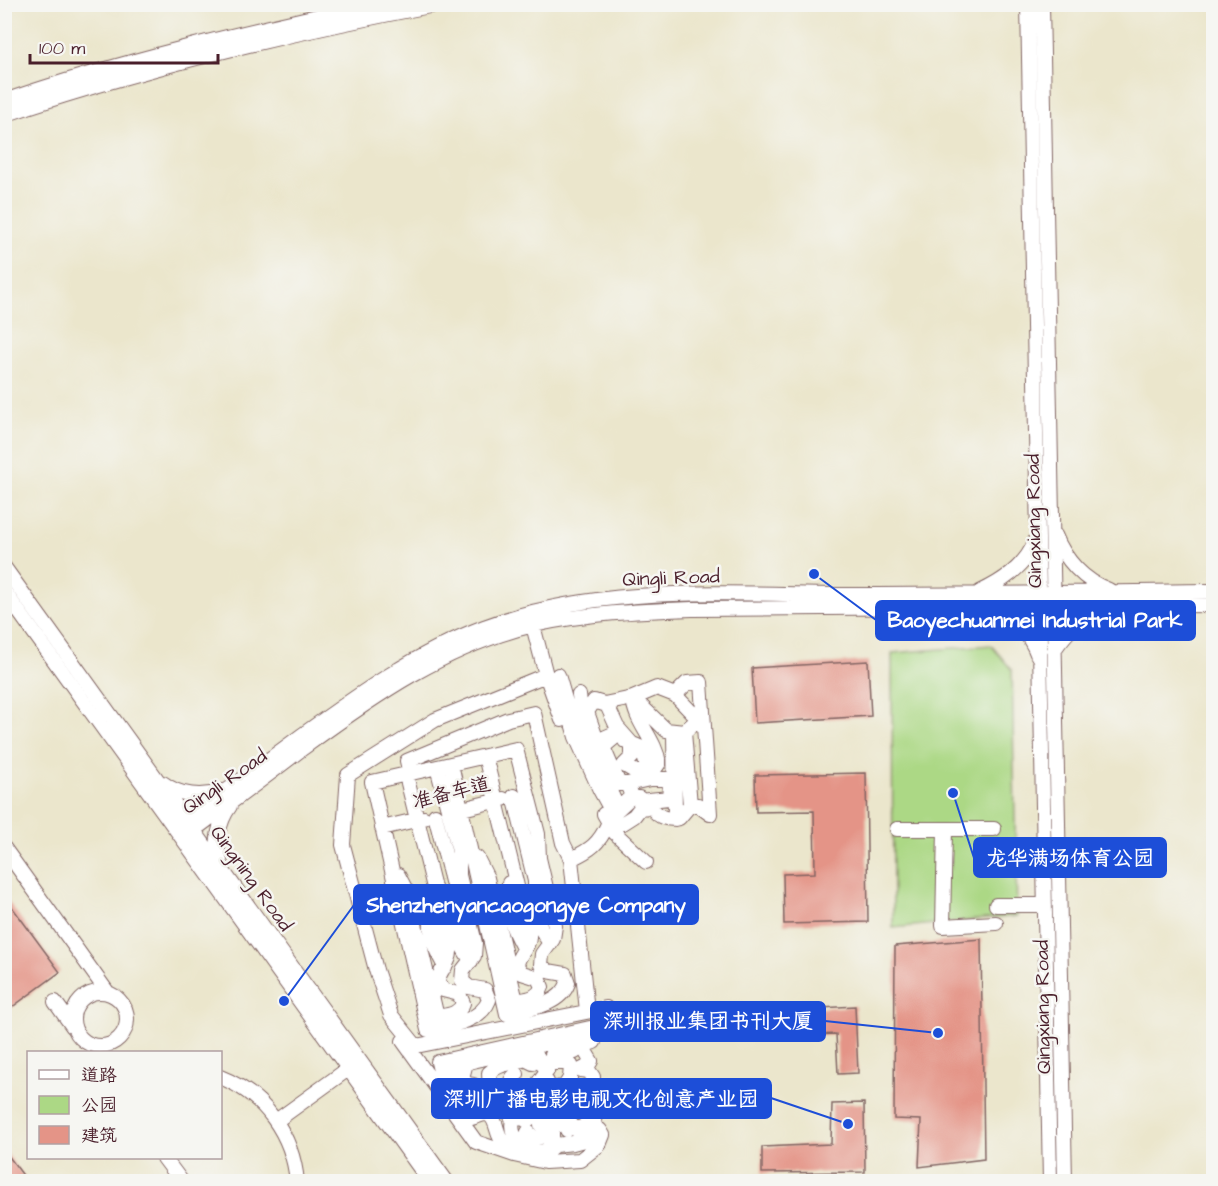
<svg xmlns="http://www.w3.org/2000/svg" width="1218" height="1186" viewBox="0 0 1218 1186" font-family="'Architects Daughter','LXGW WenKai TC',sans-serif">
  <rect width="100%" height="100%" fill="#f6f6f2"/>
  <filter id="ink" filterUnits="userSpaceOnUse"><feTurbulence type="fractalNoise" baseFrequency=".0167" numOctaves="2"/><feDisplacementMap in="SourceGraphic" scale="12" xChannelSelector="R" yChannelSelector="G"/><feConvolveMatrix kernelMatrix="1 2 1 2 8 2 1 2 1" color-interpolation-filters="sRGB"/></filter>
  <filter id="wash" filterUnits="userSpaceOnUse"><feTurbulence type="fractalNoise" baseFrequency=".008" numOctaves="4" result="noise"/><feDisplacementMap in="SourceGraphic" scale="24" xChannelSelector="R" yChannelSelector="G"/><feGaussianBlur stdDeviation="1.35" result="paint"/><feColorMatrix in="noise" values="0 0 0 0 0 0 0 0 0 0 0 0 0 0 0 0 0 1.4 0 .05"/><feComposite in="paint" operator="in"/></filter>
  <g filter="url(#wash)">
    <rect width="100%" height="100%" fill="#ebe6cc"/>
    <path fill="#acd885" stroke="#7b7c58" stroke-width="1.5" d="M991,645L1012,670L1017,916L893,928L892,653Z"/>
    <g id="blocks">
      <path fill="#e49487" d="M868,661L871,716L755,723L752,668Z
        M866,773L868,922L784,924L783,874L815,873L814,811L756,812L755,775Z
        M4,896L60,972L4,1013Z
        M981,939L984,1159L919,1167L921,1120L894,1119L895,946Z
        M855,1006L858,1073L838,1074L836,1034L771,1037L770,1011Z
        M864,1103L865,1172L762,1173V1147L831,1144L832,1104Z
        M4,1150L28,1182H4Z"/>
    </g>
  </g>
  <g filter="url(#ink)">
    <use href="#blocks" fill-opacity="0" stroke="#826563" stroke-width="1.5"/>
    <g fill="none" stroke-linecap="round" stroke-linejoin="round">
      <defs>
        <path id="minor" d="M1028,4L1050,1182
          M1042,4L1065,1182
          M4,101C124,60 248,31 371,4
          M4,115C146,67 293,32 440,4
          M1055,535C1065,560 1084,581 1109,590
          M4,567L447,1182
          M4,591L430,1182
          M980,592C1004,581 1027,565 1036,539
          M990,608C1013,614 1030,634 1038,656
          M531,618L546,675L562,720
          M1054,650C1067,631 1083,615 1105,608
          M546,675L435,720L348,775L343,845L376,970L391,1015L416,1046L606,1008
          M558,675L576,737L600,790L617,821L623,823L634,816L641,807L652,808C659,818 667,820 679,818L690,805H698L710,814L701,682L687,683L675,695L696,717L695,722L684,732L666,730L633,698C635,723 655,738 659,763L654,770L636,772L624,765L632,757V744L617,727L607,705L594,701L587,712L597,741L613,734L615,737L603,747L619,784H627L632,796L618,809C600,768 584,741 579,695
          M604,704L633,698L657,688L675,695
          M674,731L675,819
          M684,732L690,805
          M625,741L642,748L648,771
          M437,767L459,851V875L475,943L474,956L463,970L462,981L469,987L485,990L489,1000C481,1022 448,1026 428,1030L372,782C420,771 468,760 516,749L538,834L539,858L555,926L553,939L542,954L541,965L548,971L565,974L568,983C560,1006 527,1009 507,1014L451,764
          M410,774L407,761L508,719L534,713L563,843L571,859
          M163,783C180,796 202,798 222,791
          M627,784L650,779H668L670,784L669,798L639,801V798
          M514,796L535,881V905L541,929L550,944
          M454,811L503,799
          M604,814L615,833L646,862
          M435,815L456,897V921L462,946L471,961
          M382,828L424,818
          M897,829H994
          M945,829L943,926L996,923
          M179,833L187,820C225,792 263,764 301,736C359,694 416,653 484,627C604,582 738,595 863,595C980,595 1097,592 1214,591
          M179,833L194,830C230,803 267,776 303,748C374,696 447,645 534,625C586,613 639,611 692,609L1214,605
          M4,848L108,993
          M477,858L487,878L516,1001C526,999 538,999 542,987L538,978L522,973L517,966C517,954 530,948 529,935L485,756
          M221,864C214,846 218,822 230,806
          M398,875L408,894L437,1017C447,1015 459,1015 463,1003L459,994L443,990L438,982C438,970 450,965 450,952L406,775
          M509,883C512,894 509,903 510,913C511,927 518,938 524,950
          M430,900C433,911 430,920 431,930C432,944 439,955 445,967
          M996,905H1045
          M73 1019a27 27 0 1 1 54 0a27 27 0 1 1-54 0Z
          M55,1002L73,1027
          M587,1011L571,859C590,850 599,844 608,824
          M403,1041L476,1142L514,1155L545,1162L580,1160L599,1145L603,1135
          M537,1056L547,1071L540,1080L547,1082L553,1104L563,1109L557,1111L555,1114L557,1122L561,1125L570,1123
          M466,1063L462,1078L467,1084L473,1085L467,1089L466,1093L471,1101L468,1109L478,1108L483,1098L485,1097L489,1105L500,1102L507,1098
          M533,1063L525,1059C512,1065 500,1062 489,1073L490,1091L500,1090C509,1096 505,1101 508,1110C509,1114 511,1116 513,1119L523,1118L527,1121C537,1116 532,1111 536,1104L548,1099L553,1101L568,1093L576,1098L578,1104L579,1093L583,1090L592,1091L593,1077L589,1071L581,1070L587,1067L591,1061L582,1046
          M517,1074L513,1077L510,1083L513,1089L516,1090L514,1099L565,1086L570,1078L571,1065L568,1063H556L552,1055C557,1047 568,1048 575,1052L582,1046L594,1042L592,1035L586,1034L456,1065L450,1070L454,1090L445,1091L438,1062L590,1028
          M220,1077C264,1094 293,1135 297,1182
          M460,1106L462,1114L468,1119C474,1118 481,1114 486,1114C503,1116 490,1158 525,1140L528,1132L534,1138L546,1136L552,1138V1131L547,1125H541L549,1118V1115L540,1102
          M513,1119C507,1143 535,1162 555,1145L552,1138
          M276,1121L355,1064
          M567,1130L570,1123L575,1129L587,1126L595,1127L594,1120L581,1113L578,1104
          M555,1145L573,1143L603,1135L600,1130
          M164,1158L182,1182"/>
      </defs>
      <use href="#minor" stroke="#826563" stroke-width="16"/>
      <use href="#minor" stroke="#fff" stroke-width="14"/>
    </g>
  </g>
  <g text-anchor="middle" stroke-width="5" stroke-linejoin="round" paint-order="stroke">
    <g font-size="20" fill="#4a1f2b" stroke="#f6f6f2">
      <text transform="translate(1033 521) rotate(-91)" y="7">Qingxiang Road</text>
      <text transform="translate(671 577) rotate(-2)" y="7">Qingli Road</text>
      <text transform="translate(224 781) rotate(-35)" y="7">Qingli Road</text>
      <text transform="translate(451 792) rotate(-14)" y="7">准备车道</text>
      <text transform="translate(252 878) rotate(54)" y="7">Qingning Road</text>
      <text transform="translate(1042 1007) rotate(-91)" y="7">Qingxiang Road</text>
    </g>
  </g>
  <path fill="none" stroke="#1d4ed8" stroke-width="2" d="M814 574L876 620M953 793L974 858M284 1001L354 905M938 1033L825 1021M848 1124L771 1098"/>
  <g fill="#1d4ed8" stroke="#f6f6f2" stroke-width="2">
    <circle cx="814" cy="574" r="6"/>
    <circle cx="953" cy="793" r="6"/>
    <circle cx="284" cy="1001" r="6"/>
    <circle cx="938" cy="1033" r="6"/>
    <circle cx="848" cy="1124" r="6"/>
  </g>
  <g fill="#1d4ed8" stroke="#1d4ed8" stroke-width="2">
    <rect x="876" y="601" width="319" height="39" rx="6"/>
    <rect x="974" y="838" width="192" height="39" rx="6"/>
    <rect x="354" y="885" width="344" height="39" rx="6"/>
    <rect x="591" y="1002" width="234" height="39" rx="6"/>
    <rect x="432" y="1079" width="339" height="39" rx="6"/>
  </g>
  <g font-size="21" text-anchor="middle" font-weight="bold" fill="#fff">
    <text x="1035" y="627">Baoyechuanmei Industrial Park</text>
    <text x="1070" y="865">龙华满场体育公园</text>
    <text x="526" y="912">Shenzhenyancaogongye Company</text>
    <text x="708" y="1028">深圳报业集团书刊大厦</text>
    <text x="601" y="1106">深圳广播电影电视文化创意产业园</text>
  </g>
  <rect width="1218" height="1186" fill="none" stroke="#f6f6f2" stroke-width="24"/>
  <rect x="27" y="1051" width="195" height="108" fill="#f6f6f2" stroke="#b1a0a2" stroke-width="1.5"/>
  <rect x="39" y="1070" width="30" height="9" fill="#ffffff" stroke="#b1a0a2" stroke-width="1.5"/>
  <text x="81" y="1081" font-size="18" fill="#4a1f2b">道路</text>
  <rect x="39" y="1096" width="30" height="18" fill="#acd885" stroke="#b1a0a2" stroke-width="1.5"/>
  <text x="81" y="1111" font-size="18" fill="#4a1f2b">公园</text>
  <rect x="39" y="1126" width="30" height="18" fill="#e49487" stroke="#b1a0a2" stroke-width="1.5"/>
  <text x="81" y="1141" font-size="18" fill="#4a1f2b">建筑</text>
  <path d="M30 54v9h188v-9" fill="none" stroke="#4a1f2b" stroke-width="3"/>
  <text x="39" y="54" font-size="18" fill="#4a1f2b" stroke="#f6f6f2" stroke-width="4.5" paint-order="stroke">100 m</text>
</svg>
